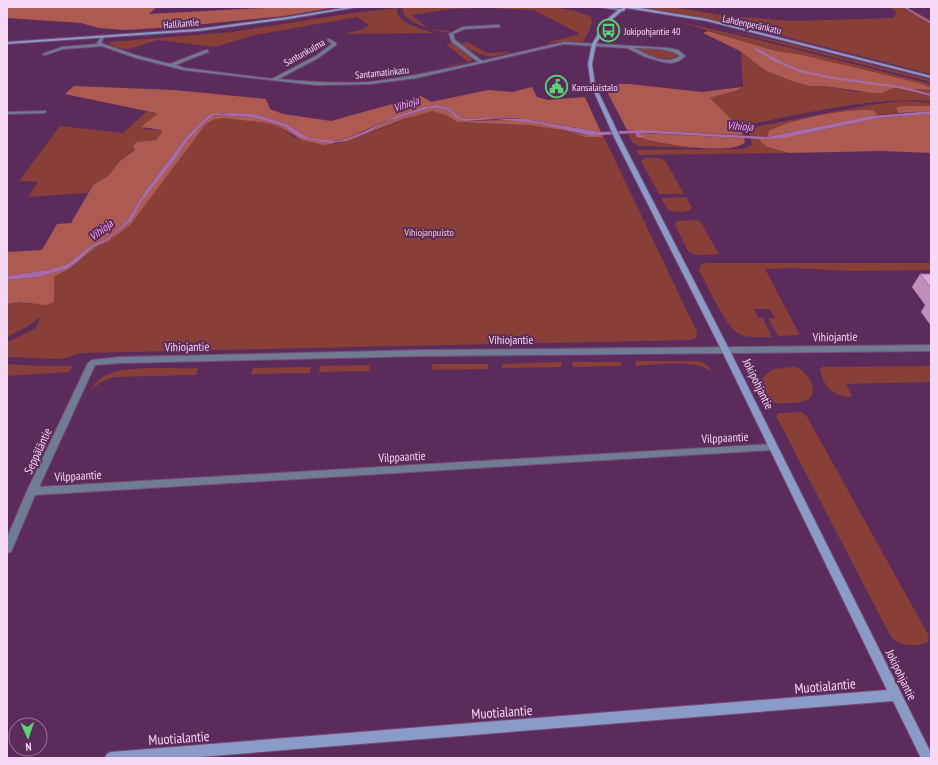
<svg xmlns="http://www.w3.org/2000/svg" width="938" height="765" viewBox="0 0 938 765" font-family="'PT Sans Narrow',sans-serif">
  <rect width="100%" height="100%" fill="#5b2b5b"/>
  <path fill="#873f38" d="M402,7H552L576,11L591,17L592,22L590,29L583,42L567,41L550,43L549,42L580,34L534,10L485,8L452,9L412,15L428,29L450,31L448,33C431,30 417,26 404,15Z
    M645,7H672L728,16L792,21L893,18L897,13L891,7H905L931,20V74L732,23L645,8Z
    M397,8C394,23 424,30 435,33L347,34L346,33L362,30L369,25L357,17L255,35L215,47L158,40L128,49L118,48L109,44L110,42L232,32L353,13Z
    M680,22L755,39L931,84V88L831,62L776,51Z
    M727,30L782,42L931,80V82Z
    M467,42L487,53L510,52C488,60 480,56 461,44Z
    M452,43L471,57L472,61L450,67L449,66L468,62L446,44Z
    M638,48C648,48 673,47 678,56C665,63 647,54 636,49Z
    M741,52L768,72L811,86H824L856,92L893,88L931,90V101C870,97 810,113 751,124L743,129V135L737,125L710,98L738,90L743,86Z
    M904,101L931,103V106L896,109L898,113L878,115L875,112L870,110C843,109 793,118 769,131L767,137L750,136L749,132L752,129L760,126L870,105Z
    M147,111L157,114L143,129L162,130V132L156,140L145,141L120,161L108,176L93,185L87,193L28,197L38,182L19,181L60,126L123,133Z
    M432,111L446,115L457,122L529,125L548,127L591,137H604L697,332L696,338L690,340L81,353L62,359L7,357V342L35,329L41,317L28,326L7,337V304L20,302L31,304L54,277L69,269L96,247L109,241L116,235L209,121L223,118L267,123L280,127L294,137L334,144L378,130L423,112Z
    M628,133H635L638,138L664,144L698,148L640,146L633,143Z
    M751,138L760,139L761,142L767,147L789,153L639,155L636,150L743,149L752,145Z
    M645,158H660L666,162L684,194H659L641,161Z
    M686,197L692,208C686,214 675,212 668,210L661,198Z
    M696,220L700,221L719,254C709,254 696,258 688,251L675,225L677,221Z
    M708,263H931V270L853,271L790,268L765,269L800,335L778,336L768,318H775L770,309H754L758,318H763L772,337C762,337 751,338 741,335C725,328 708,286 699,270L701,264Z
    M635,361H698L707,365L713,373C697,358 657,365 636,366Z
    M561,362L562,367L502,368V364Z
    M572,362H621L622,366L573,367Z
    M7,364L42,366H73L69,372L7,376Z
    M432,364H488L489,369L433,370Z
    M370,365L369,371L319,372L320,366Z
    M931,366V382L846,384L852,395L851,397C833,397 823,386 820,369L822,367Z
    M311,367L310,373L251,374L253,368Z
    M794,367C807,369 821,392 807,400C801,403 794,403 788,403C782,403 775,404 769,401L761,388L762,378L773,369Z
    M198,368L196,375L114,377L101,382L91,390C95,384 99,379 106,375C126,365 174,369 198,368Z
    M801,412L806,415L929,636L928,642C915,647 901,647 891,637L776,416L778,413Z"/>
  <path fill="#ad5b52" d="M10,7H157L149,14L282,7H337L284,16L175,27L126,30L99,28L81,23L7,18V9Z
    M708,31L776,51L802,55L919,83L931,88V90L893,88L881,93H873L824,86H810L795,82L766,71L740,51L703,33Z
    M603,84H629L702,92L742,87L738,90L710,98L737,125L743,135L627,130Z
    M74,86L174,90L266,99L270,109L283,114L331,121L421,96L431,102L488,90L512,92L532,87L537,97L548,100L585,97L603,137H586L563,130L529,125L457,122L446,115L432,111L404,119L347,141L324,145L302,140L280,127L267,123L223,118L213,120L206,124L130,225L109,241L96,247L69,269L54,277V302L47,305L20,302L7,304V280L39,277L66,269L77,262L92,248L112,238L114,234L129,223L145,196L177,157L187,141L204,123L214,115L252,117L284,126L297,136L305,139L336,143L346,141L367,133L385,122L430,108L446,109L458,119L465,121C490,121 513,119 537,122C558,125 581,139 601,135L600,132L537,121L514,118H485L466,119L461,118L447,107L436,105L424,107L396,116L344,140L330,141L309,138L286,124L253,114L222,113L207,117L188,135L144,193L127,221L108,238L90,246L68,264L48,270L7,276V252L42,250L57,224L71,223L93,185L108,176L120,161L135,150L133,146L137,142L156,140L162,132V130L141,127L157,114L156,113L65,94Z
    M902,106H931V111L898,113L896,108Z
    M870,110L874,111L878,115L767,137L769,131C793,118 843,109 870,110Z
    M931,114V153L881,151L789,153L767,147L761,142L760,139L807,133L879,118Z
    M639,133L744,138L745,142C734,156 658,144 641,138Z"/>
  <path fill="#a86da7" d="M436,105L447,107L461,118L466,119L485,118L524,119L600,132L641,130L767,137L872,116L931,111V114L879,118L783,138L760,139L648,133H639L642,137L640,138L637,137L635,133L591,136L538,123L495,119L465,121L458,119L446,109L430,108L385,122L367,133L346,141L331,143L305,139L297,136L284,126L252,117L214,115L204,123L187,141L177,157L142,201L131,221L114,234L110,239L92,248L77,262L66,269L39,277L7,280V276L48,270L68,264L90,246L108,238L127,221L144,193L188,135L207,117L212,114L231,113L253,114L286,124L309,138L335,141L344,140L363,132L396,116L424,107Z"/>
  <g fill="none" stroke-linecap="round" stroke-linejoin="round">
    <path fill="#a86da7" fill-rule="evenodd" d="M903,7H906L931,22V24Z
      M756,48L784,63L801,70L833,77L899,86L931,94V96L899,88L833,79L799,72L776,62L755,50Z"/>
    <defs>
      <path id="street" d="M499,25L500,27L464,29L453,34L455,40L482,61L564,42L667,48L678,50L685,56L679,61L671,63L663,62L646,57L627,48L564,44L416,78L369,84L316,85L184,70L136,58L102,46L63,49L45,55L43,54L62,47L98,44L97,43L102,36L104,37L101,43L103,44L138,56L170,64L206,50H208V52L175,65L184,68L272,79L316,56L332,44L327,40L329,39L336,43V45L318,58L278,79C309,82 339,84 370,82C406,78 442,70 478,62L452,42L449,34L463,27ZM634,48C648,49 669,47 680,56C667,66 647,55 634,48Z
        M46,111V112L44,113L7,114V112Z
        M931,345V351L424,356L121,363L95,365L39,487L772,444L775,445L776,447L775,449L772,450L35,495L11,552L7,553V538L27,491L88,363L92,360L121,357L424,350Z"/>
      <path id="secondary" d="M349,7H358L288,19L198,31L7,44V42L198,29L288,17Z
        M599,7L621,9L623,7H634L707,19L931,76V78L707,21L626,8L624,11H622L609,22L596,44L592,64L595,85L621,139L730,351L931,753V758H921L893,701L187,758H105L107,754L111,752L887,690L722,351L615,139L591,85L588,64L592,44L606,20L618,10Z"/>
    </defs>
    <use href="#street" stroke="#774a77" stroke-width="2"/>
    <use href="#secondary" stroke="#774a77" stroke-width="2"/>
    <use href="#street" fill="#707b96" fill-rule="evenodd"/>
    <use href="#secondary" fill="#899bc6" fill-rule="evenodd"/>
  </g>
  <path fill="#bf8ebd" d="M920,274H931V326L921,312L925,305L912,287Z"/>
  <path fill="#dea5dc" stroke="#9b749a" d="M920,274H931V288Z"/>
  <defs>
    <symbol id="bus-ring" viewBox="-11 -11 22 22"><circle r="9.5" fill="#5b2b5b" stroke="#57d570" stroke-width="1.5"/><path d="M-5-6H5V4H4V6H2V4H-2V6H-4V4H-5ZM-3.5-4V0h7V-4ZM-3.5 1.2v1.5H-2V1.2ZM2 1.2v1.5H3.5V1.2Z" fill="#57d570"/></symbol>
    <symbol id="civic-ring" viewBox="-11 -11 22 22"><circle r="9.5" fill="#5b2b5b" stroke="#57d570" stroke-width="1.5"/><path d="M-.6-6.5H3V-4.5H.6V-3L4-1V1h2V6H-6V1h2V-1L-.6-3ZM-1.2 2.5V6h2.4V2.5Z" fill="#57d570"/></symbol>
  </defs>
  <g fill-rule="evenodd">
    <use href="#bus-ring" x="596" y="18" width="25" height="25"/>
    <use href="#civic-ring" x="544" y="74" width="25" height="25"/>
  </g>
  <g text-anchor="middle" stroke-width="4" stroke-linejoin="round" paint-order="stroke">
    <g font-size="10" fill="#f6d8f4" stroke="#5b2b5b">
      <text transform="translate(181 23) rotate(-5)" y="4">Hallilantie</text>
      <text transform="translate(752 24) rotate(12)" y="4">Lahdenperänkatu</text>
      <text transform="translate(304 52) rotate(-29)" y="4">Santunkulma</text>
      <text transform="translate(382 72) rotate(-6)" y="4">Santamatinkatu</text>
    </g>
    <g font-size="10" fill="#f6d8f4" stroke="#5b2b5b" text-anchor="start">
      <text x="624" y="35">Jokipohjantie 40</text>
      <text x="572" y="91">Kansalaistalo</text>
    </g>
    <g font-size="10" fill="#f7c8c1" stroke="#5b2b5b">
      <text x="429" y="236">Vihiojanpuisto</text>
    </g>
    <g font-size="11" font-style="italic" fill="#fba9f8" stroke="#5b2b5b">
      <text transform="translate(406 104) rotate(-19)" y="4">Vihioja</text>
      <text transform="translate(740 126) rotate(3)" y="4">Vihioja</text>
      <text transform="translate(101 230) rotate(-37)" y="4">Vihioja</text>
    </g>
    <g font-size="12" fill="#f6d8f4" stroke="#5b2b5b">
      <text transform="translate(835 337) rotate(-1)" y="4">Vihiojantie</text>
      <text x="511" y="344">Vihiojantie</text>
      <text transform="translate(187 347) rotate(-1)" y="4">Vihiojantie</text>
      <text transform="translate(758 384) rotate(64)" y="4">Jokipohjantie</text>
      <text transform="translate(725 438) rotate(-3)" y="4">Vilppaantie</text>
      <text transform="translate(38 451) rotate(-65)" y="4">Seppäläntie</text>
      <text transform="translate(402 457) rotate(-3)" y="4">Vilppaantie</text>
      <text transform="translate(78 476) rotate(-3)" y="4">Vilppaantie</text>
      <text transform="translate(901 675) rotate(64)" y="4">Jokipohjantie</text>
    </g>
    <g font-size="14" fill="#f6d8f4" stroke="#5b2b5b">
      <text transform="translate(825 686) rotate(-5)" y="5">Muotialantie</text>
      <text transform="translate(502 712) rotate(-4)" y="5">Muotialantie</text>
      <text transform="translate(179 738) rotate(-4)" y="5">Muotialantie</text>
    </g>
  </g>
  <rect width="938" height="765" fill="none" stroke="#f6d8f4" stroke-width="16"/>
  <g transform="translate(28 737) rotate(177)"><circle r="19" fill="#5b2b5b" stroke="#997098"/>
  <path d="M0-3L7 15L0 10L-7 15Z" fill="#57d570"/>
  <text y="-6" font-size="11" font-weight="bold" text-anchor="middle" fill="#f6d8f4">N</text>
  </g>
</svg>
